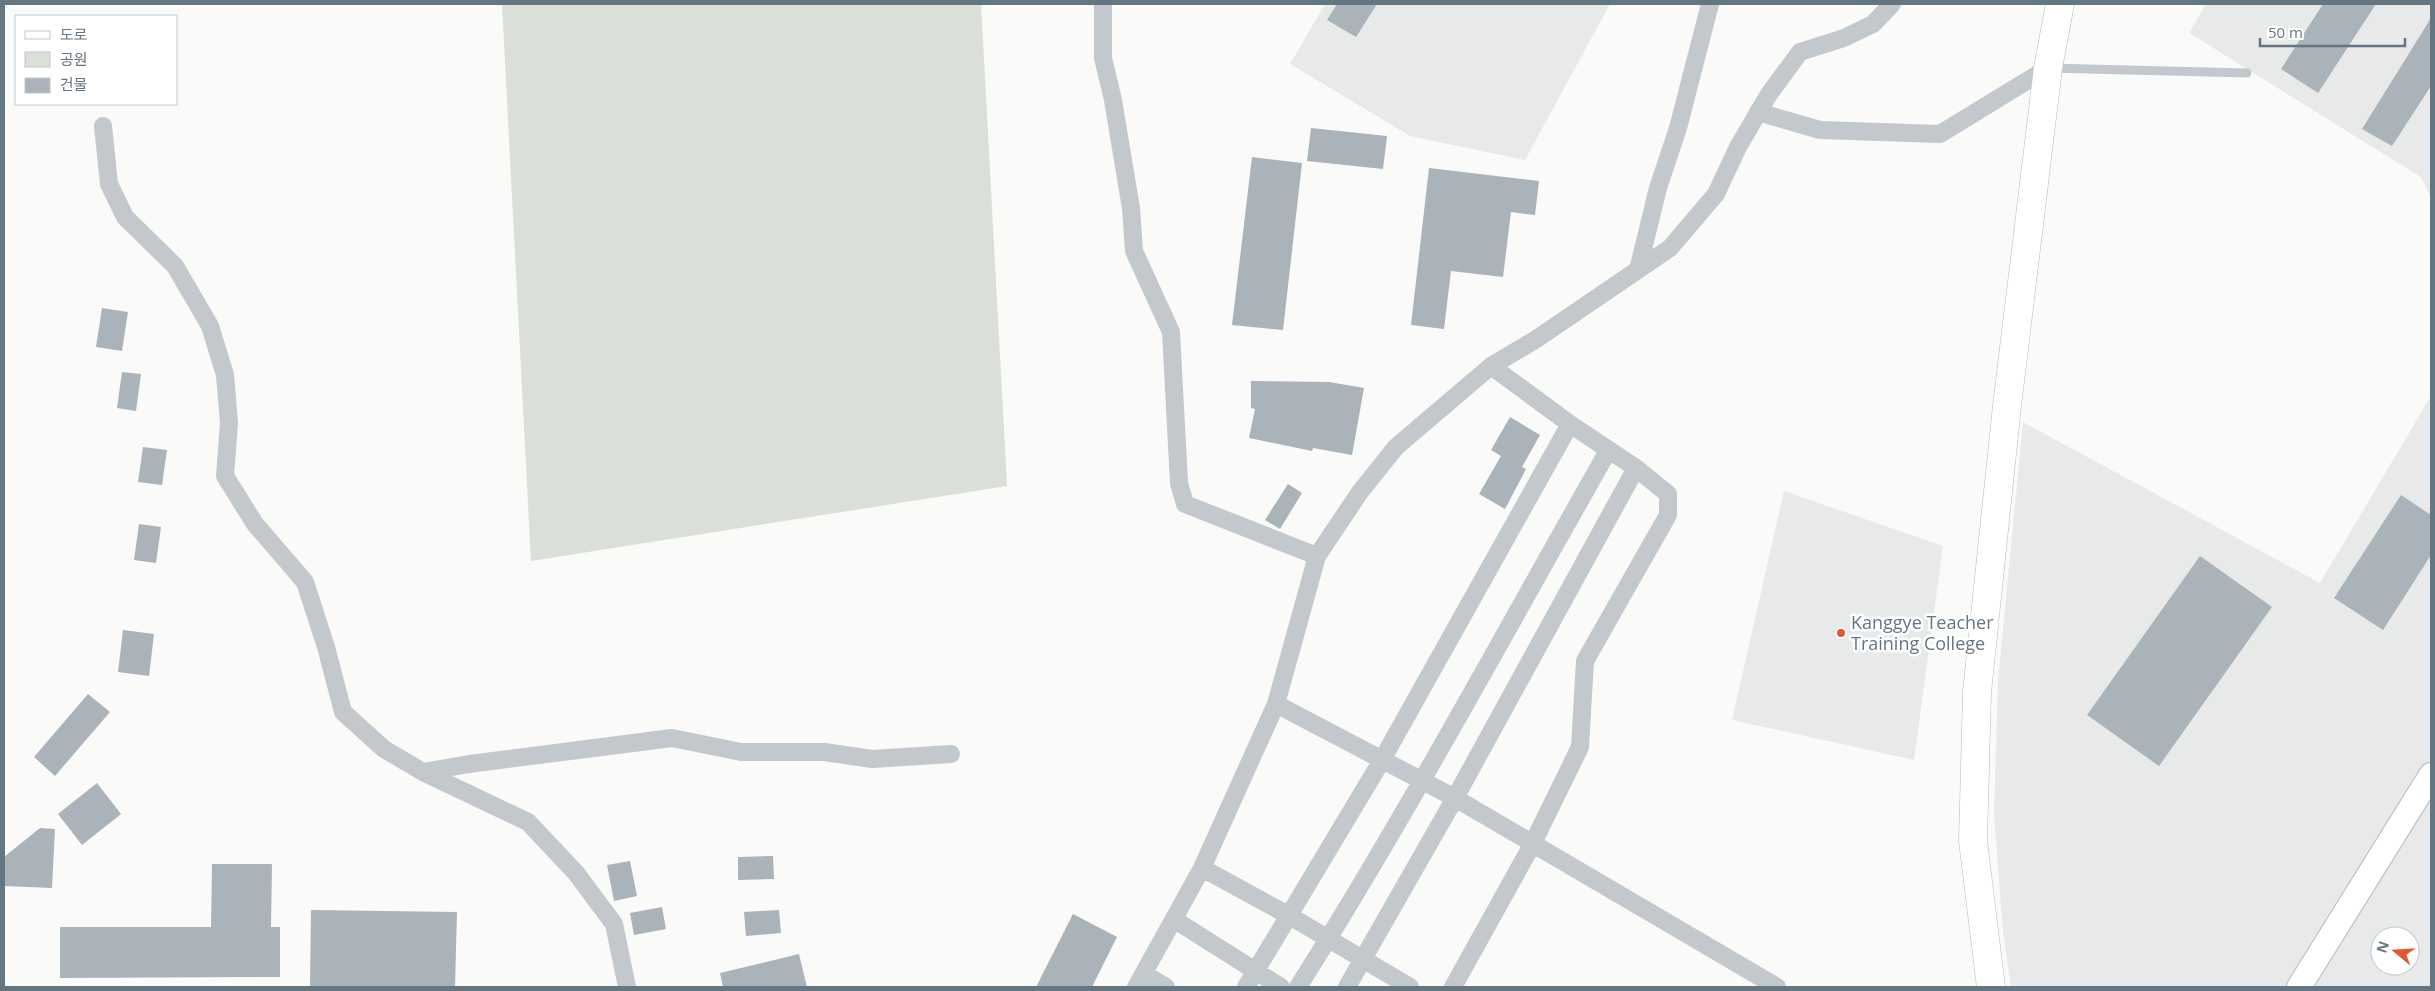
<svg xmlns="http://www.w3.org/2000/svg" width="2435" height="991" viewBox="0 0 2435 991" font-family="'Open Sans','Noto Sans KR',sans-serif">
  <rect width="100%" height="100%" fill="#fafaf8"/>
  <path fill="#e8e9e9" fill-rule="evenodd" d="M1325,4H1610L1525,160L1410,136L1290,64Z
    M2206,4H2431V198L2421,177L2189,33Z
    M2431,396V987H2011L2003,932L1994,815L1998,681L2023,422L2320,583ZM2380,936H2410V966H2380Z
    M1784,491L1943,546L1914,760L1732,720Z"/>
  <path fill="#dadfd7" d="M502,4H981L1007,486L531,561Z"/>
  <path fill="#aab3b9" d="M1337,4H1377L1356,37L1327,20Z
    M2323,4H2376L2318,93L2281,69Z
    M2431,18V86L2392,146L2362,129Z
    M1311,128L1387,136L1383,169L1307,161Z
    M1252,157L1302,163L1283,330L1232,325Z
    M1429,168L1539,181L1535,215L1511,212L1503,277L1451,271L1444,329L1411,325Z
    M102,308L128,312L122,351L96,347Z
    M122,372L141,374L136,411L117,408Z
    M1251,381L1329,382L1364,388L1352,455L1313,448L1312,451L1249,438L1255,409L1251,408Z
    M1510,417L1540,435L1522,467L1526,469L1505,509L1479,494L1501,456L1491,450Z
    M143,447L167,450L162,485L138,482Z
    M1288,484L1302,493L1280,529L1265,520Z
    M2401,495L2431,515V555L2383,630L2334,598Z
    M139,524L161,527L156,563L134,560Z
    M2200,556L2272,607L2159,766L2087,715Z
    M123,630L154,634L149,676L118,672Z
    M88,694L110,712L55,776L34,757Z
    M97,783L121,814L82,845L58,814Z
    M40,828L55,829L52,888L4,886V857Z
    M773,856L774,879L738,880V857Z
    M630,861L637,896L614,901L607,865Z
    M212,864H272L271,927H280V977L60,978V927H211Z
    M662,907L666,929L634,935L630,913Z
    M311,910L457,912L455,987H310Z
    M779,910L781,933L746,936L744,912Z
    M1073,914L1117,937L1092,987H1036Z
    M799,954L807,987H723L720,973Z"/>
  <g fill="none" stroke-linecap="round" stroke-linejoin="round">
    <defs>
      <path id="secondary" d="M2299,987L2431,775"/>
      <path id="primary" d="M1991,987L1973,841L1977,692L2007,406L2048,68L2060,4"/>
    </defs>
    <use href="#secondary" stroke="#b3babf" stroke-width="26"/>
    <use href="#primary" stroke="#b5babe" stroke-width="29"/>
    <path stroke="#c3c8cc" stroke-width="9" d="M2050,68L2247,73"/>
    <path stroke="#c3c8cc" stroke-width="18" d="M1103,4V58L1113,100L1131,208L1134,251L1171,332L1179,483L1185,504L1317,556
      M1758,112L1820,130L1940,134L2048,68
      M103,126L109,184L125,217L175,266L210,326L225,375L229,423L225,476L255,524L305,582L326,647L343,712L384,749L423,772L528,822L576,873L614,924L627,987
      M1638,270L1658,188L1678,128L1710,4
      M1276,704L1455,798L1777,987
      M423,772L469,764L672,738L741,752H824L872,759L951,754
      M1202,868L1288,915L1410,987
      M1175,920L1281,987
      M1144,974L1166,987
      M1136,987L1202,868L1276,704L1317,556L1360,492L1396,447L1491,366L1535,340L1670,248L1716,194L1738,147L1769,94L1800,52L1844,38L1873,24L1892,4
      M1246,987L1382,760L1570,424
      M1298,987C1408,813 1506,630 1608,451
      M1347,987L1455,798L1636,468
      M1453,987L1533,843L1580,747L1585,661L1668,515V494L1636,468L1570,424L1491,366"/>
    <use href="#secondary" stroke="#fff" stroke-width="24"/>
    <use href="#primary" stroke="#fff" stroke-width="28"/>
  </g>
  <circle fill="#e4572e" stroke="#fff" stroke-width="2" cx="1841" cy="633" r="5"/>
  <g text-anchor="middle" stroke-width="5" stroke-linejoin="round" paint-order="stroke">
    <g font-size="18" fill="#657683" stroke="#fff" text-anchor="start">
      <text x="1851" y="629">Kanggye Teacher<tspan x="1851" dy="21">Training College</tspan></text>
    </g>
  </g>
  <rect width="2435" height="991" fill="none" stroke="#657683" stroke-width="10"/>
  <rect x="15" y="15" width="162" height="90" fill="#ffffff" stroke="#c1c8cd"/>
  <rect x="25" y="31" width="25" height="8" fill="#ffffff" stroke="#c1c8cd"/>
  <text x="60" y="40" font-size="15" fill="#657683">도로</text>
  <rect x="25" y="52" width="25" height="15" fill="#dadfd7" stroke="#c1c8cd"/>
  <text x="60" y="65" font-size="15" fill="#657683">공원</text>
  <rect x="25" y="78" width="25" height="15" fill="#aab3b9" stroke="#c1c8cd"/>
  <text x="60" y="90" font-size="15" fill="#657683">건물</text>
  <g transform="translate(2395 951) rotate(288)"><circle r="24" fill="#ffffff" stroke="#c1c8cd"/>
  <path d="M0-4L9 19L0 12L-9 19Z" fill="#e4572e"/>
  <text y="-8" font-size="14" font-weight="bold" text-anchor="middle" fill="#657683">N</text>
  </g>
  <path d="M2260 38v8h145v-8" fill="none" stroke="#657683" stroke-width="2.5"/>
  <text x="2268" y="38" font-size="15" fill="#657683" stroke="#ffffff" stroke-width="4" paint-order="stroke">50 m</text>
</svg>
